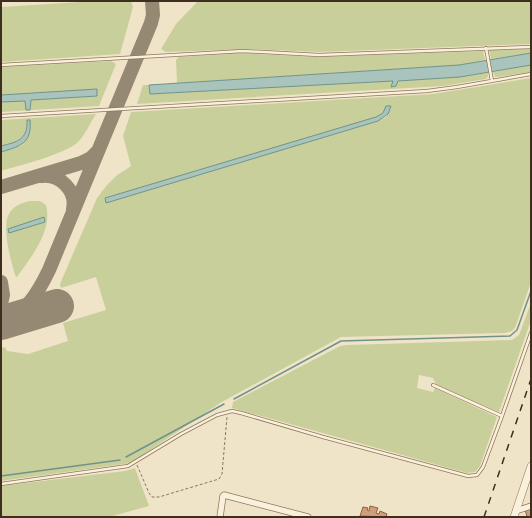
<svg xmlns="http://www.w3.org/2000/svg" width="532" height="518" viewBox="0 0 532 518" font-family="'Source Serif 4',serif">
  <rect width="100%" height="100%" fill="#f0e4c8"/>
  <path fill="#c9cf9b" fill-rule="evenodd" d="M96,1H131L133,7L120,54L1,62V7Z
    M198,1H531V44L319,52L250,49L166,52L161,49L176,24Z
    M531,49V53L491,59L489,50Z
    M483,51L485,60L459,65L177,83L176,60L179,57L242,53L318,57Z
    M111,61L116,64L99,106L1,112V102L25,101L26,110H30L31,100L97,96V89L1,95V67Z
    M531,65V72L498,77H495L493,72Z
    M488,73V76L486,79L443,86L137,104L143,85H149L150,94L393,81L392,86L398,81L460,77Z
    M531,78V282L515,328L512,331L505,333L341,337L220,403L131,463L1,481V348L5,347L7,351L28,354L68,341L63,323L106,310L96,277L61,288L60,284L97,198L107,185L116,176L131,166L123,136L131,112L433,94ZM385,110H390L386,117L378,121L106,203L376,117L380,115Z
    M96,114C90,123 85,136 77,143C62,155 21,165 1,171V152L22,145L29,135L27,120C28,140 17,142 1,146V120Z
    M30,201H40L46,205C53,231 31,257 17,277H16C11,263 2,229 8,216C12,206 21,203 30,201ZM44,217L45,222L9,232Z
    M531,303V320L499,412L436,385L433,378L419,375L417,388L433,392L435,388L497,417L480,466L475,472L467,473L232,408L233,402L340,346L347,345L512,340L519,335Z
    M135,468L149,506L109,517H1V486L125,471Z"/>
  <path fill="#a9c4bc" stroke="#6f938a" d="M531,53V65L460,77L398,81L396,86L391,87L393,81L150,94L149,85L459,65Z
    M97,89V96L31,100L30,110H26L25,101L1,102V95Z
    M386,106H391L388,114L378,121L106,203L105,198L376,117L383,113Z
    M27,120H30C32,143 21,146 1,152V146C17,142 28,140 27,120Z
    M44,217L45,222L9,233L8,229Z"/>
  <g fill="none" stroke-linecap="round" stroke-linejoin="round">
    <path stroke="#6f938a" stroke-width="1.5" d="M234,399L341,341L510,336L517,330L531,291
      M126,457L224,404
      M1,476L120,460"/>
    <path stroke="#968974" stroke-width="14" d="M42,176C60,174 77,191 73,209
      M1,187L81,163L91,158L97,152
      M1,282L3,295L1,304
      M1,323C26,313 38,293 49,270L151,23L153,15L152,1"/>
    <path stroke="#968974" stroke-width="34" d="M1,323L57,306"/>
  </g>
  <path fill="#cf9f7d" stroke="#8d5f41" d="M370,506L378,508L376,513L379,514L380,511L387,514L386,517L360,516L363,507L368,508L367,510L369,511Z
    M531,507V517H527L525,509Z"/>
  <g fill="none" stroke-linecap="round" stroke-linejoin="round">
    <defs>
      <path id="service" d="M486,48L492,81
        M1,65L243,51L319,55L531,47
        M1,116L427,91L457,87L531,74
        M433,385L502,416
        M1,484L128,466L181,434L217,415L232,411L241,413L323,437L468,476L477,475L483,467L502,416L531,333"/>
      <path id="minor" d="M516,511L531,506
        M220,517L223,496L224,495L308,517"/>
      <path id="tertiary" d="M514,517L531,466"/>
    </defs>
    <use href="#service" stroke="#8d765c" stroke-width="4"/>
    <use href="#minor" stroke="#8d765c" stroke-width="7"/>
    <use href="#tertiary" stroke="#8d765c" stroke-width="8"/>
    <path stroke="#8d765c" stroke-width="1" stroke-dasharray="3 2" stroke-linecap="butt" d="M137,465L149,493L152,497H159L219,479L222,474L227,417"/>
    <use href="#service" stroke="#faf1dc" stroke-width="2.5"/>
    <use href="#minor" stroke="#faf1dc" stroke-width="5.5"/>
    <use href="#tertiary" stroke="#faf1dc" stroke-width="7"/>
    <path stroke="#3d2e20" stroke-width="1.5" stroke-dasharray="7 7" stroke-linecap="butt" d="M484,517L531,379"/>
  </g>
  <rect width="532" height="518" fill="none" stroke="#3d2e20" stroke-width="4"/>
</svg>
